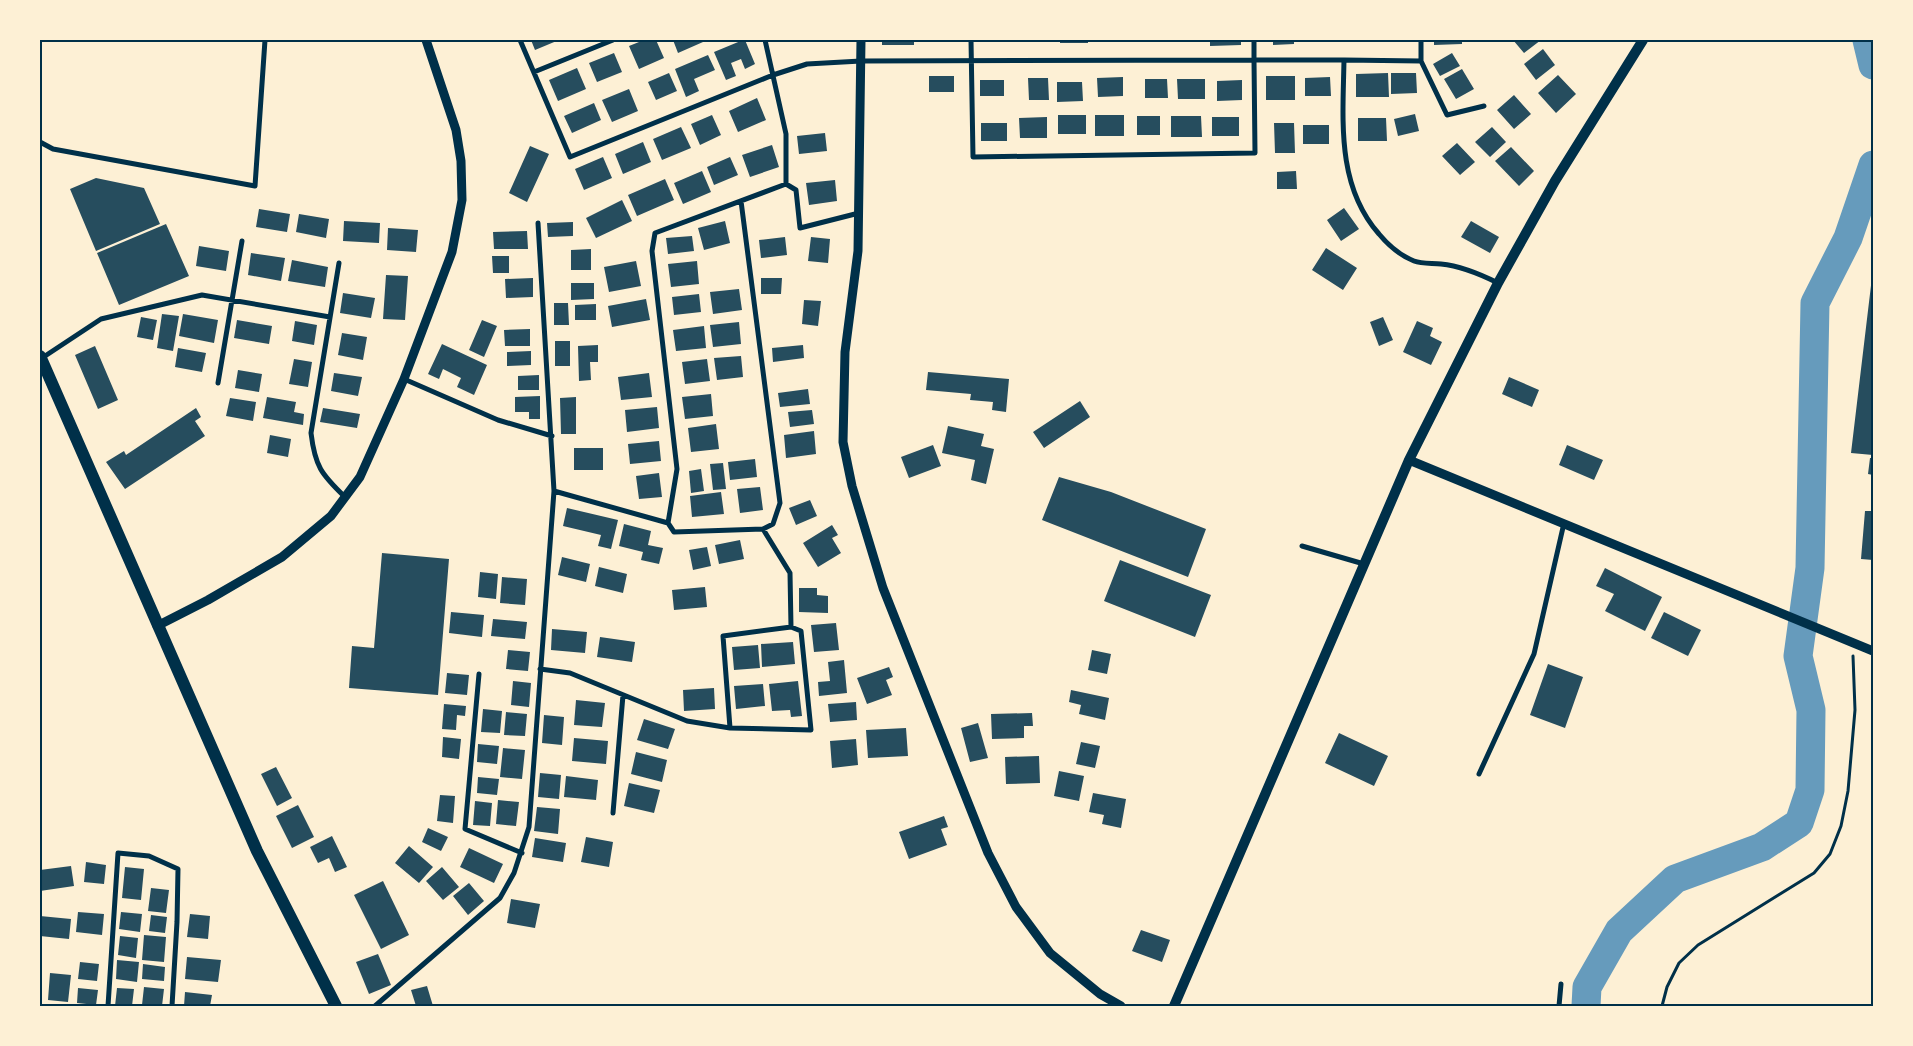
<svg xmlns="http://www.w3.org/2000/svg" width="1913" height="1046" viewBox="0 0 1913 1046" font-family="Rubik,sans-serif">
  <rect width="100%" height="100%" fill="#fdf0d5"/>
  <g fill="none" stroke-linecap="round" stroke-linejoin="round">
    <path stroke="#669bbc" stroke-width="29" d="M1867,40L1873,65
      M1586,1006L1587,987L1619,931L1675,879L1762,847L1799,823L1810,790L1811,710L1798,656L1810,568L1815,303L1848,238L1873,165"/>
  </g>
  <path fill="#264d5e" d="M531,40H559L535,50Z
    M644,40H656L664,58L639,69L629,46Z
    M673,40H702L703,42L678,53Z
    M743,40H745L755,64L745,69L741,59L731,63L736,76L726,80L714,52Z
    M882,40H914V45H882Z
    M1060,40H1088V43H1060Z
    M1210,40H1241V45L1210,46Z
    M1273,40H1294V44L1273,45Z
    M1434,40H1462V44L1434,45Z
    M1513,40H1541L1524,53Z
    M1543,49L1555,65L1536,80L1524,64Z
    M614,53L622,72L597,82L589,63Z
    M1452,53L1460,66L1440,76L1433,64Z
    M708,55L715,70L694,79L699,91L686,97L675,69Z
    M577,68L586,89L558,101L549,80Z
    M1462,69L1474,89L1456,99L1444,79Z
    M669,73L677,91L656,100L648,82Z
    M1388,73L1389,97H1356V74Z
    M1391,73H1416L1417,93L1391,94Z
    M1558,75L1576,94L1556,113L1538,93Z
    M929,76H954V92H929Z
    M1266,76H1295V100H1266Z
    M1123,77V96L1098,97L1097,78Z
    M1330,77L1331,96H1305V78Z
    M1028,78H1048L1049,100H1029Z
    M1145,79H1167L1168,98H1145Z
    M1177,79H1205V99H1178Z
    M980,80H1004V96H980Z
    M1242,80V100L1217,101V81Z
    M1057,82H1082L1083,101L1057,102Z
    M629,89L638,111L612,122L602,100Z
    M1514,95L1531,114L1514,129L1497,110Z
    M757,98L766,120L738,132L729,111Z
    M594,103L601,120L572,133L564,116Z
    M1415,114L1419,131L1398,136L1394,119Z
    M712,115L721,135L700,145L691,124Z
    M1058,115H1086V134H1058Z
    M1095,115H1124V136H1095Z
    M1137,116H1160V135H1137Z
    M1171,116H1201L1202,137H1171Z
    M1047,117V138H1020L1019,118Z
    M1212,117H1239V136H1212Z
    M1358,118H1386L1387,141H1358Z
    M981,123H1007V141H981Z
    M1274,123H1294L1295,153H1275Z
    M1303,125H1329V144H1303Z
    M681,127L691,148L662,160L653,139Z
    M1492,127L1506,142L1490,157L1475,142Z
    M825,133L827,151L799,154L797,136Z
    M643,142L651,162L623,174L615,154Z
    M1457,143L1475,162L1460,175L1442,156Z
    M772,145L779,167L750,177L742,155Z
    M530,146L549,154L527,202L509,193Z
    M1511,147L1534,171L1519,186L1495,161Z
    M603,157L612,178L584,190L575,169Z
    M730,157L738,175L714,185L707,167Z
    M702,171L711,192L683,204L674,183Z
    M1296,171L1297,189H1277V172Z
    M96,178L144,188L160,224L96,251L70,189Z
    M665,179L674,200L637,216L628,195Z
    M835,180L837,201L809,205L806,183Z
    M622,200L632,221L596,238L586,218Z
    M1344,208L1359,229L1341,241L1327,220Z
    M259,209L290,214L287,232L256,227Z
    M299,214L329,219L326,238L296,232Z
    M344,221L380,223L379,243L343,241Z
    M725,221L730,243L704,250L698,228Z
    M1471,221L1499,237L1490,253L1461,237Z
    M573,222V236L548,237L547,223Z
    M166,224L189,276L119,305L97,253Z
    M388,228L418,230L416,252L387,250Z
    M527,231L528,249H494L493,232Z
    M692,236L694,251L668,254L666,238Z
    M785,237L787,255L761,258L759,240Z
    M811,237L830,239L828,263L808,261Z
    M199,246L229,251L226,271L196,266Z
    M1326,248L1357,268L1343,290L1312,270Z
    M591,249V270H571V250Z
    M251,253L285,258L281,281L248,275Z
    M492,256H509V273H493Z
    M292,260L328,267L325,287L288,281Z
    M636,261L641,286L609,292L604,267Z
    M697,261L699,284L671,287L668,264Z
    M386,275L408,276L405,320L383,319Z
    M1872,277H1873V455L1851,453Z
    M533,278V297L506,298L505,279Z
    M761,278H782L781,294H761Z
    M571,283H594V299L571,300Z
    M739,289L742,310L713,314L710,292Z
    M343,293L375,298L371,318L340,313Z
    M699,294L701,312L674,315L672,297Z
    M646,299L650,320L612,327L608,306Z
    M804,300L821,301L818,326L802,324Z
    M554,303H568L569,325H554Z
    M596,304V320H575V305Z
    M162,314L179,316L173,351L157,348Z
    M183,314L218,320L214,343L179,336Z
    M141,317L157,320L153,340L137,337Z
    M1383,317L1393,340L1379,346L1370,322Z
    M237,320L272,326L269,344L234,338Z
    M482,320L497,326L484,357L469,350Z
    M295,321L317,325L314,345L292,341Z
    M1417,321L1433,328L1430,336L1442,342L1431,365L1403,352Z
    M739,322L741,344L713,347L710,325Z
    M704,326L706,348L676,351L673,330Z
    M530,329V346H505L504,330Z
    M342,333L367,337L363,360L338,355Z
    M555,341H570V366H555Z
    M442,344L487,365L474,395L457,387L461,378L443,369L439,379L428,374Z
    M598,345V362H590L591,380L579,381L578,346Z
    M803,345L804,358L773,362L772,348Z
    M95,346L118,400L98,409L75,355Z
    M178,348L206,353L202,372L175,367Z
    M531,351V365L507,366V352Z
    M741,356L743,377L717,380L714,358Z
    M294,359L312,362L308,387L289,384Z
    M707,359L710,381L685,384L682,362Z
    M238,370L262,374L259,392L235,388Z
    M928,372L1009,379L1006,412L992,410L993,402L970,400L971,394L926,390Z
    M334,373L362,377L358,396L331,391Z
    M649,373L652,397L621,400L618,377Z
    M539,375V390H518V376Z
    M1509,377L1539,390L1532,407L1502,394Z
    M808,389L810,404L780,407L778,393Z
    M711,394L713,416L685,419L682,397Z
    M540,396V419H529V412H515V397Z
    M267,397L296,402L294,412L304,414L303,425L263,418Z
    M576,397V434H561L560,398Z
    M230,398L256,402L253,421L226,416Z
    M1080,401L1090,417L1044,448L1033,432Z
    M657,407L659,428L627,432L625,410Z
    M196,408L201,417L195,421L205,436L125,489L106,462L124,451L126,455Z
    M323,408L360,414L357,428L320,422Z
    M812,410L814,424L790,427L788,412Z
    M716,424L719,449L691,452L688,428Z
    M948,426L984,434L981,446L994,449L986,484L971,480L975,460L942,453Z
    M814,431L816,454L786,458L784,435Z
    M270,435L291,439L288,457L267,453Z
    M659,441L661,461L630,464L628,444Z
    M933,445L941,466L909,478L901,457Z
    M1567,445L1603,460L1594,480L1559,465Z
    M574,448H603V470H574Z
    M1870,458H1873V475L1868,474Z
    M755,459L757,477L730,480L728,462Z
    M723,463L726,489L713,490L710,464Z
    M701,469L704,491L691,493L689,471Z
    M659,473L662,497L639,499L636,476Z
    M1059,477L1111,492L1206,529L1188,577L1042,520Z
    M760,487L763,510L740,513L737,489Z
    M721,492L724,514L692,517L690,496Z
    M810,500L817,516L796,525L789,508Z
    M567,508L618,520L611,549L598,546L601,535L563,526Z
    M1865,511H1873V560L1861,559Z
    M624,524L651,531L648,545L663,548L659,564L641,560L643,552L619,546Z
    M832,525L838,535L832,538L841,553L818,567L803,543Z
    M740,540L744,559L719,564L715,545Z
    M707,547L711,566L693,570L689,550Z
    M382,553L449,559L438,695L349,688L352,646L374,648Z
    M562,557L590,564L586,582L558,575Z
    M1120,560L1211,595L1195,637L1104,601Z
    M599,567L627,574L623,593L595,586Z
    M1605,568L1662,597L1645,631L1605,611L1614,594L1596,586Z
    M480,572L498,574L496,599L478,597Z
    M502,577L527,579L525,605L500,603Z
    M705,587L707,607L674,610L672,590Z
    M799,588H817V595L828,596V613L799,612Z
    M451,612L484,615L482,637L449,633Z
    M1664,612L1701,630L1688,656L1651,638Z
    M493,619L527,622L525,639L491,636Z
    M836,623L839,650L814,652L811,625Z
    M552,629L587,632L585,653L551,650Z
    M600,637L635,642L632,662L597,657Z
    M793,642L795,664L762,667L761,644Z
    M758,645L760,668L734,670L732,647Z
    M508,650L530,652L528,671L506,669Z
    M1092,650L1111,654L1107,674L1088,670Z
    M844,660L847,693L819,696L818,682L830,681L828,662Z
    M1548,664L1583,677L1565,728L1530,715Z
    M889,667L893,677L886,680L892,695L867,704L857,678Z
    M447,673L469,675L467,695L445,693Z
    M513,681L531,683L529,707L511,705Z
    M798,681L802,716L791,717L790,710L772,711L769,684Z
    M763,684L765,706L736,709L734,686Z
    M714,688L715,709L684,711L683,690Z
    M1071,690L1109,698L1105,720L1079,714L1081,705L1069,702Z
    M576,700L605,703L602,727L574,725Z
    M856,702L857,720L830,722L828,704Z
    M444,704L466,706L465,716L457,715L456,730L442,729Z
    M483,709L502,711L500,733L481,732Z
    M506,712L527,714L525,736L504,735Z
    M1032,713L1033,726H1024V738L992,739L991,714Z
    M544,715L564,717L562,745L542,743Z
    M644,719L675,729L668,749L637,740Z
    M978,723L988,758L970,762L961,728Z
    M906,728L908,756L868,758L866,730Z
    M1339,733L1388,756L1374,786L1325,763Z
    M443,737L461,739L459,759L442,757Z
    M574,738L608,741L606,764L572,761Z
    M856,739L858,765L832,768L830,741Z
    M1081,742L1100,746L1095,768L1076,764Z
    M478,744L499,746L497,764L477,762Z
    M503,748L525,750L522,779L500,777Z
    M636,752L667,760L662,782L631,774Z
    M1039,756L1040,783L1006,784L1005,757Z
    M276,767L292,798L277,806L261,774Z
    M1059,771L1084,776L1079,801L1054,796Z
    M540,773L561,775L559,799L538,797Z
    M566,776L598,780L596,800L564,797Z
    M478,777L499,779L497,795L477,793Z
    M629,783L660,790L654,813L624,806Z
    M1093,793L1126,799L1121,828L1102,824L1104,815L1089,812Z
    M440,795L455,796L453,823L437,821Z
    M498,800L519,802L516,826L496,824Z
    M475,801L492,803L490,826L473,825Z
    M298,805L314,837L292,848L276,816Z
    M537,807L560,809L558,834L534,831Z
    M944,816L948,827L941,829L947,845L909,859L899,832Z
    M428,828L448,837L441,851L422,842Z
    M332,836L347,867L335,872L329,858L318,863L310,847Z
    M586,837L613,842L609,867L581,862Z
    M535,838L566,843L563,862L532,857Z
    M409,846L433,867L419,883L395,863Z
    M469,848L503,864L494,883L460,867Z
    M86,862L106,865L104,884L84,882Z
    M71,866L74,886L40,891V870Z
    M125,867L144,869L141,900L122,898Z
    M442,867L459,887L443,900L426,881Z
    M383,881L409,935L381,949L354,895Z
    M469,883L484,901L468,915L453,896Z
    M151,888L169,890L166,913L148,911Z
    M511,899L540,904L535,928L507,923Z
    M78,912L104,914L102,935L76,932Z
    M121,912L142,914L140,932L119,929Z
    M190,914L210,916L208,939L187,937Z
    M151,915L167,917L165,933L149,931Z
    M40,916L71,919L69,939L40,936Z
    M1141,930L1170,940L1162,962L1132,951Z
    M144,935L166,937L164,962L142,960Z
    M120,936L138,938L136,958L118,955Z
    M378,954L391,985L369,994L356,962Z
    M187,957L221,960L218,982L185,979Z
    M117,960L139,962L137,982L116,979Z
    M80,962L99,964L97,981L78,979Z
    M143,964L165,967L164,981L142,979Z
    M50,973L71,975L68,1002L48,1000Z
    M427,986L433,1006H416L411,990Z
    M144,987L164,989L162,1006L142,1005Z
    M78,988L98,990L96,1005L77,1003Z
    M117,988L134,989L132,1006H115Z
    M185,992L212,995L210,1006H184Z"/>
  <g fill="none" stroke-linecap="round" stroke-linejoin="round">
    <path stroke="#003049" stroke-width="3" d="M1662,1006L1667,987L1679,963L1698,945L1814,873L1830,854L1841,826L1848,791L1855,710L1853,656"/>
    <path stroke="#003049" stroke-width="5" d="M520,40L570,157L773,75L807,64L861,61L1254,60V40
      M765,40L786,134V184
      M971,40L973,157L1255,153L1254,60H1344C1343,120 1336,185 1379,234C1389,246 1399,255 1414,261C1422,264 1432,263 1441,264C1461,266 1480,274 1498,283
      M1344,60L1421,61V40
      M1421,61L1447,115L1484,106
      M534,72L613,40
      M40,142L53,149L255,186L265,40
      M339,263L311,433C315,466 321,474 345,497
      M42,358L101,319L202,295L330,317
      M404,379L498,420L552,436
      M218,383L242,241
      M554,491L668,523L674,532L763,529L773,524L780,503L741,201
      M668,523L677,469L652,251L655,233L786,184L796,190L800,228L859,213
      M1302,546L1364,564
      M540,669L570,673L687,721L730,728L811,730L801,631L791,627L790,573L763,529
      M479,674L465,829L522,853
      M730,728L723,636L791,627
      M1479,774L1534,654L1564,523
      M613,813L623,695
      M108,1006L118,853L149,856L178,869L177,922L172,1006
      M375,1006L500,898L514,873L529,827L554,491L538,223
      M1559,1006L1561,984"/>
    <path stroke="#003049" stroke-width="9" d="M861,40L858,251L845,352L843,442L852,486L883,588L988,853L1016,907L1050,953L1100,994L1121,1006
      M1409,460L1873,651
      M157,626L208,600L282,557L331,516L360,477L404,379L452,252L462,200L461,161L456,130L426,40"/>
    <path stroke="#003049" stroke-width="10" d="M1174,1006L1409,460L1498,283L1555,181L1643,40"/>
    <path stroke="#003049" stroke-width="12" d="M40,356L257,851L336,1006"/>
  </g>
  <rect width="1913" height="1046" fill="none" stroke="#fdf0d5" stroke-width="82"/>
  <rect x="41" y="41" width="1831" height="964" fill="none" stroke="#003049" stroke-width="2"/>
</svg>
